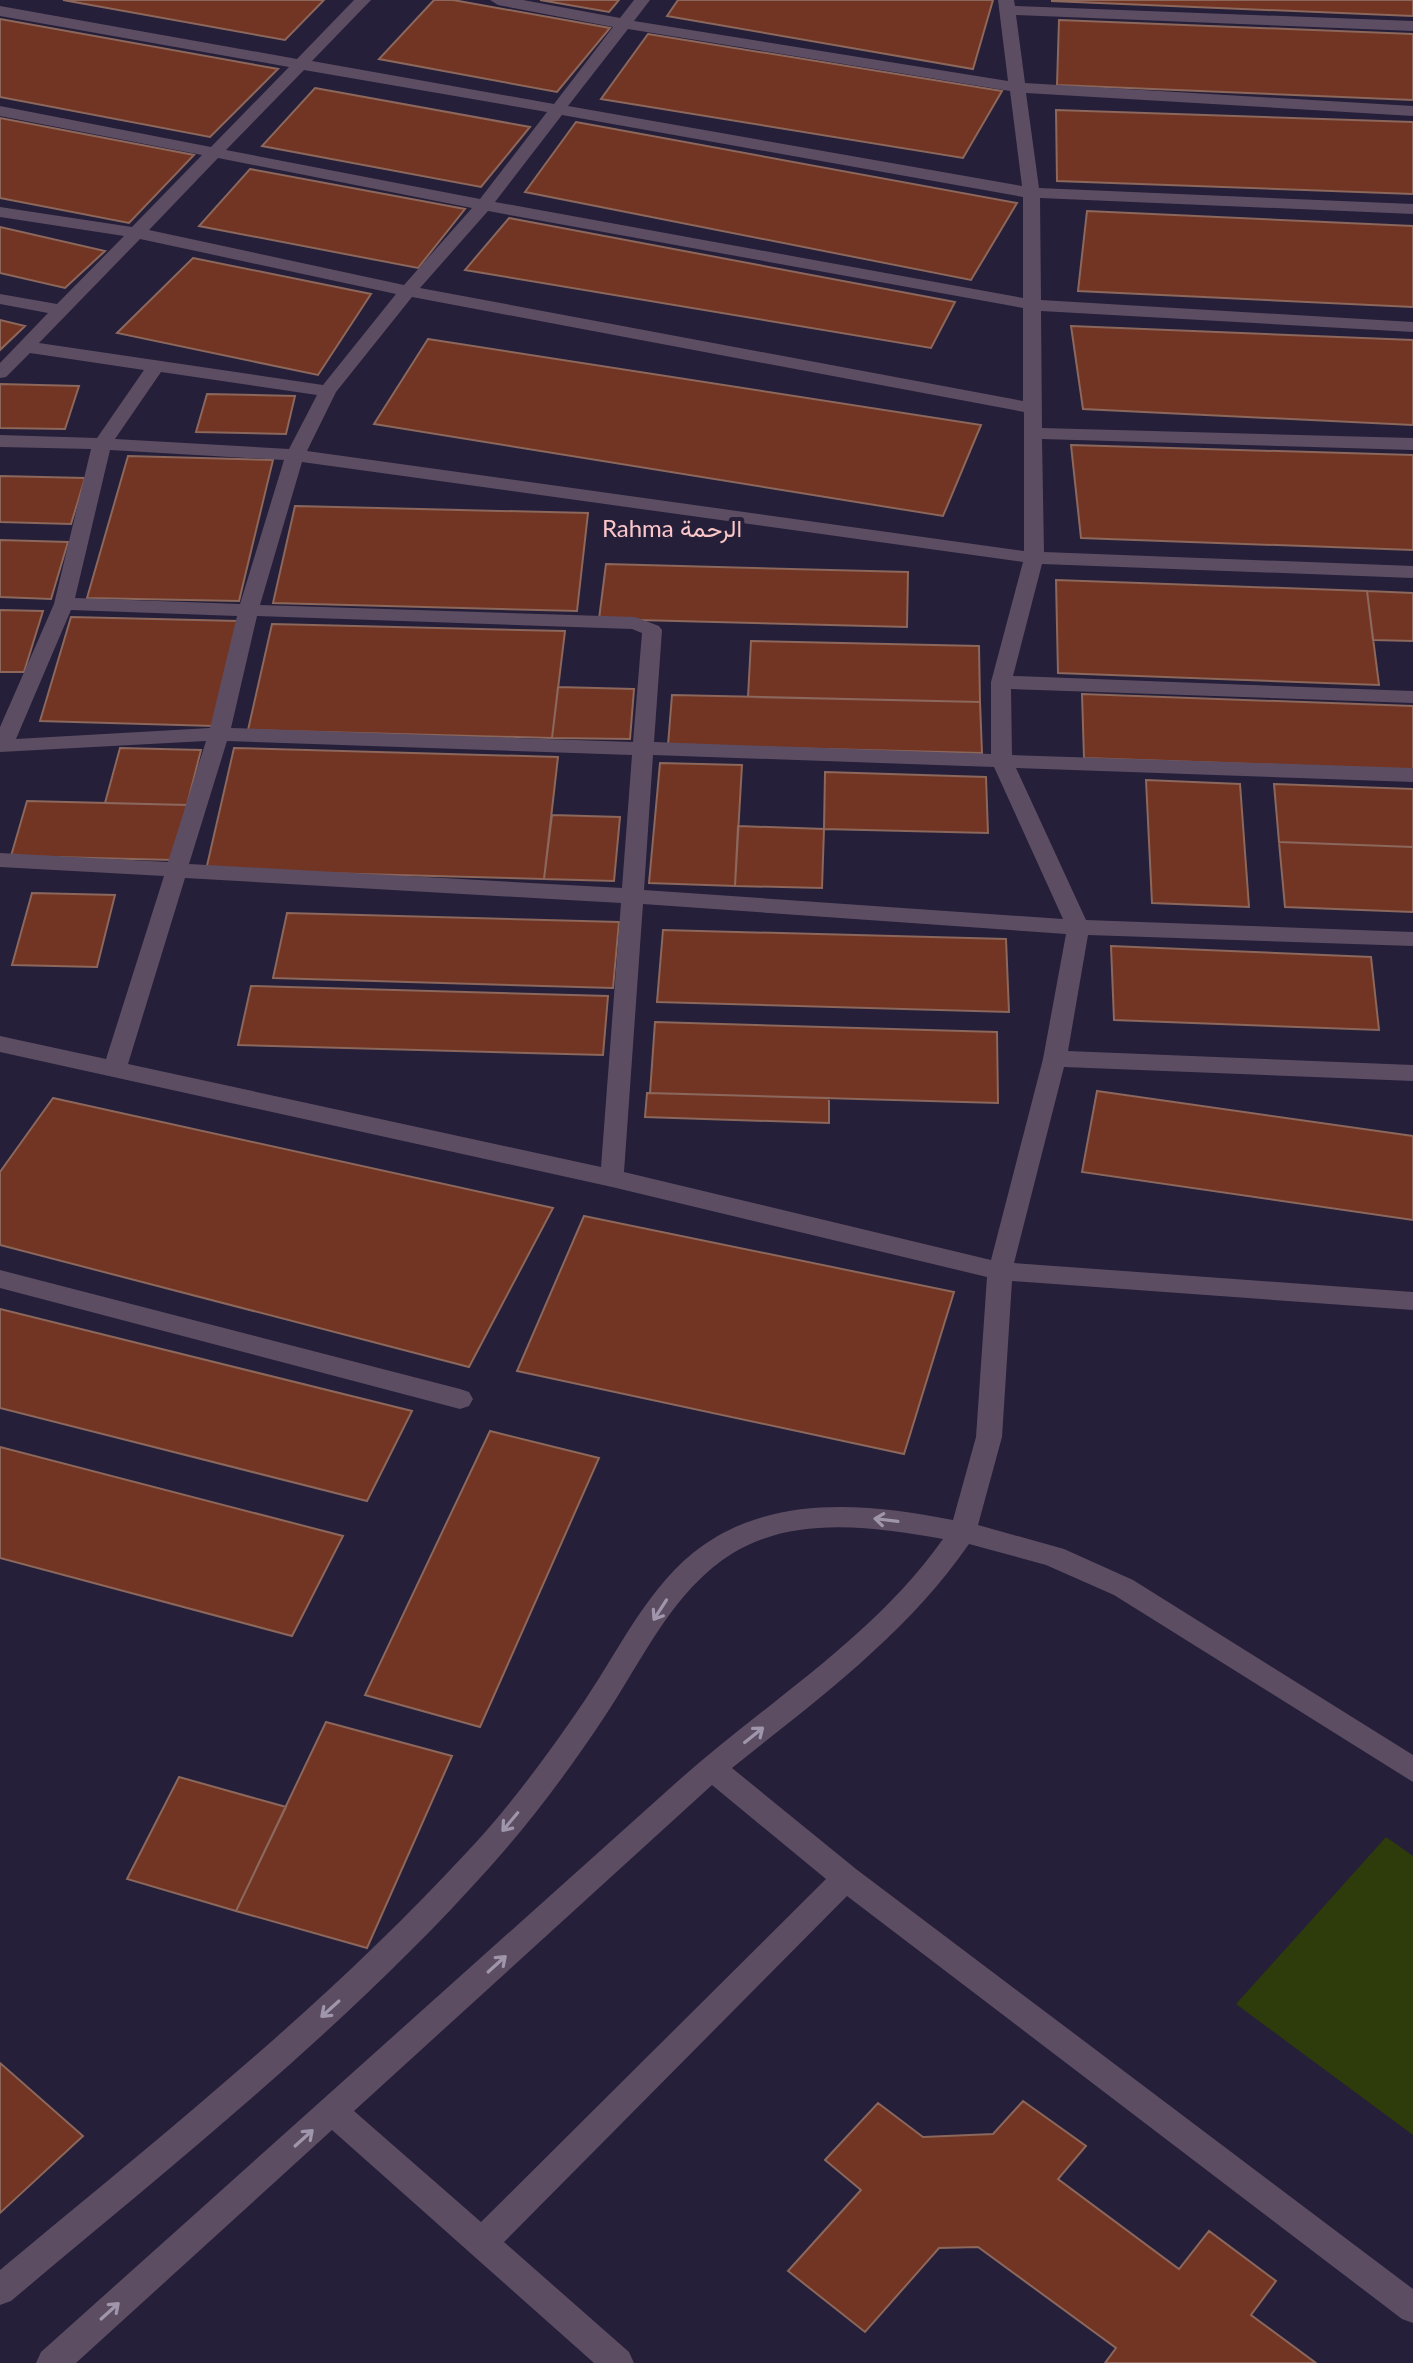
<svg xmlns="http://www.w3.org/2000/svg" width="1413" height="2363" viewBox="0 0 1413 2363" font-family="Lato,Vazirmatn,sans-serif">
  <rect width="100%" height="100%" fill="#251f39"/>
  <path fill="#2e3b0a" d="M1386,1837L1413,1856V2135L1236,2004Z"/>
  <path fill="#723524" stroke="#8b675c" stroke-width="2" d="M63,0H324L285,40Z
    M434,0H453L610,28L557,92L379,59Z
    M540,0H619L609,12Z
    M678,0H993L973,69L667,16Z
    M1052,0H1413V16L1052,1Z
    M0,19L278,69L210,137L0,97Z
    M1059,20L1413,34V100L1057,85Z
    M648,34L1002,91L963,158L601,99Z
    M315,88L530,127L481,187L262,146Z
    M1056,110L1413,122V194L1057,181Z
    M0,118L194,155L129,223L0,198Z
    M576,122L1017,203L971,280L525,192Z
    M250,169L465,209L418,268L199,226Z
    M1087,211L1413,226V307L1078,291Z
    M509,218L955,302L931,348L465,270Z
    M0,227L105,251L65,288L0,273Z
    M193,258L371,294L318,375L117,333Z
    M0,320L25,326L0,350Z
    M1071,326L1413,340V425L1083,409Z
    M428,339L981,425L943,516L374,424Z
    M0,384L79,386L65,429L0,428Z
    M207,394L295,396L286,434L196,432Z
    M1071,445L1413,455V550L1081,538Z
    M128,456L273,460L239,601L87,598Z
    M0,476L85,478L71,524L0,522Z
    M295,506L588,513L577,611L273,603Z
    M0,540L68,542L51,599L0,597Z
    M606,564L908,572L907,627L599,619Z
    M1056,580L1367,591L1379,685L1058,673Z
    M1367,591L1413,593V641L1373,640Z
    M0,610L43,611L24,672H0Z
    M71,617L238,621L214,726L40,721Z
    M272,624L565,631L552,738L248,730Z
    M751,641L979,646L980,702L748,697Z
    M558,687L634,689L630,739L552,738Z
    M1082,694L1413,706V770L1084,758Z
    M672,695L980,702L982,753L668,745Z
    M120,748L201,750L187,805L105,803Z
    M234,748L558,757L544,879L206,870Z
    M660,763L742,765L735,886L649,883Z
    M825,772L986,777L988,833L824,829Z
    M1146,780L1240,784L1249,907L1152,903Z
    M1274,784L1413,789V847L1279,842Z
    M27,801L187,805L174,860L11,856Z
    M552,815L620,817L614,881L544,879Z
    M738,826L824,829L822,888L735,886Z
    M1279,842L1413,847V912L1285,907Z
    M32,893L115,895L97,967L12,965Z
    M287,913L619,922L613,988L273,978Z
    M663,930L1006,939L1009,1012L657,1002Z
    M1111,946L1371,957L1379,1030L1114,1020Z
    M251,986L608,996L603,1055L238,1045Z
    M655,1022L997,1032L998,1103L650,1093Z
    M1097,1091L1413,1136V1220L1082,1172Z
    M647,1093L829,1098V1123L645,1117Z
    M53,1098L553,1208L469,1367L0,1245V1172Z
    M584,1216L954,1292L904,1454L517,1371Z
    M0,1309L412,1411L367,1501L0,1408Z
    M490,1431L599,1458L480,1727L365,1695Z
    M0,1447L343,1536L292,1636L0,1558Z
    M326,1722L452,1756L367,1948L236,1911Z
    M179,1777L286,1807L236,1911L127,1879Z
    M0,2063L83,2136L0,2213Z
    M1023,2101L1086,2146L1058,2179L1179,2269L1209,2231L1276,2281L1251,2315L1316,2363H1105L1116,2348L978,2247L939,2248L865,2332L788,2271L861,2190L825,2160L878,2103L923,2137L993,2134Z"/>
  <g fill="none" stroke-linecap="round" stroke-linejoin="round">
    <path fill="#5c4d63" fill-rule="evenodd" d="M354,0H371L312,61L554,104L613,27L498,5L490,0H523L620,18L634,0H650L634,21L1008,81L998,0H1014L1015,6L1413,21V31L1016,15L1025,83L1413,106V116L1026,93L1039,188L1413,204V214L1040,198L1041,300L1413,322V332L1041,311L1042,428L1413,438V450L1042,439L1044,552L1413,566V578L1042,564L1013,676L1413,691V703L1011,689L1012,755L1413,768V782L1016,768L1086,920L1413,932V946L1088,935L1068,1051L1413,1065V1081L1064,1067L1014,1263L1413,1292V1310L1012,1281L1002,1437L978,1525L1064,1549L1133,1580L1413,1755V1782L1114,1595L1046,1565L969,1544C906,1635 818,1699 732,1768L856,1869L1413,2289V2323L1402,2319L847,1896L504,2242L629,2352L634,2363H594L332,2130L76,2363H36L41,2352C253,2162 466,1971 678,1781C768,1701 873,1638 943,1539C876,1527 795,1515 733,1553C673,1590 643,1659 605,1716C570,1769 532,1820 490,1867C346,2028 176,2162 11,2301L0,2305V2270C161,2136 325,2006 467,1852C511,1805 549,1753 585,1700C623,1644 654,1573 716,1537C788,1495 875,1505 953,1520L976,1437L987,1277L612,1187L0,1052V1036L106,1059L164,876L0,867V853L168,862L206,741L0,752V727L54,604L91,449L0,447V435L97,438L144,370L30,353L6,377L0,378V363L48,313L0,304V294L57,304L124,236L0,217V207L132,227L202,155L0,116V106L211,147L289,67L0,16V6L297,59ZM628,29L1010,91L1022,186L568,106ZM304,70L547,112L480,199L226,150ZM562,115L1023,197V298L495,202ZM218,158L472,208L404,285L149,230ZM488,211L1023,308V401L420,288ZM140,239L396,294L323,385L39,343ZM412,297L1024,412V551L307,451L336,392ZM161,372L317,395L289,449L115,439ZM110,450L284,460L240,604L75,598ZM302,462L1023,562L991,682V754L654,742L662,630L659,626L635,617L260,605ZM71,610L237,616L210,728L16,739ZM257,616L632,629L642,633L633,742L231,728ZM227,741L632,755L622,888L189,864ZM653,755L994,767L1063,919L644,890ZM185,878L621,903L601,1167L128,1064ZM643,904L1066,934L1043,1059L991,1260L624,1172ZM712,1785L826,1879L481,2222L354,2111Z
      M0,1270L460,1389L469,1392L473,1399L469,1406L460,1409L0,1288Z"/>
  </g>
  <defs><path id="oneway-shaft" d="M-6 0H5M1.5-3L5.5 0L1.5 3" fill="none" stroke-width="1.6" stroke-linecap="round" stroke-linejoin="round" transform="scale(2)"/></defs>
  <g stroke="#a096ab">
    <use href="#oneway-shaft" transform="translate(886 1520) rotate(-173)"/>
    <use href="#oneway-shaft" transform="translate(660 1610) rotate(123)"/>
    <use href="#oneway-shaft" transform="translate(754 1735) rotate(-39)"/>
    <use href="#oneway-shaft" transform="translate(510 1822) rotate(130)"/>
    <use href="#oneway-shaft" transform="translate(497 1964) rotate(-42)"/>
    <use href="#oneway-shaft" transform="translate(330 2009) rotate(138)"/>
    <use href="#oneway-shaft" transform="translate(304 2138) rotate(-42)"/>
    <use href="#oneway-shaft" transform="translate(110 2311) rotate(-42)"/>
  </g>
  <g text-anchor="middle" stroke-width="8" stroke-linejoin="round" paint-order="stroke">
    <g font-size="24" fill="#fac6c8" stroke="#251f39">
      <text x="672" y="537">Rahma الرحمة</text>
    </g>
  </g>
</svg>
